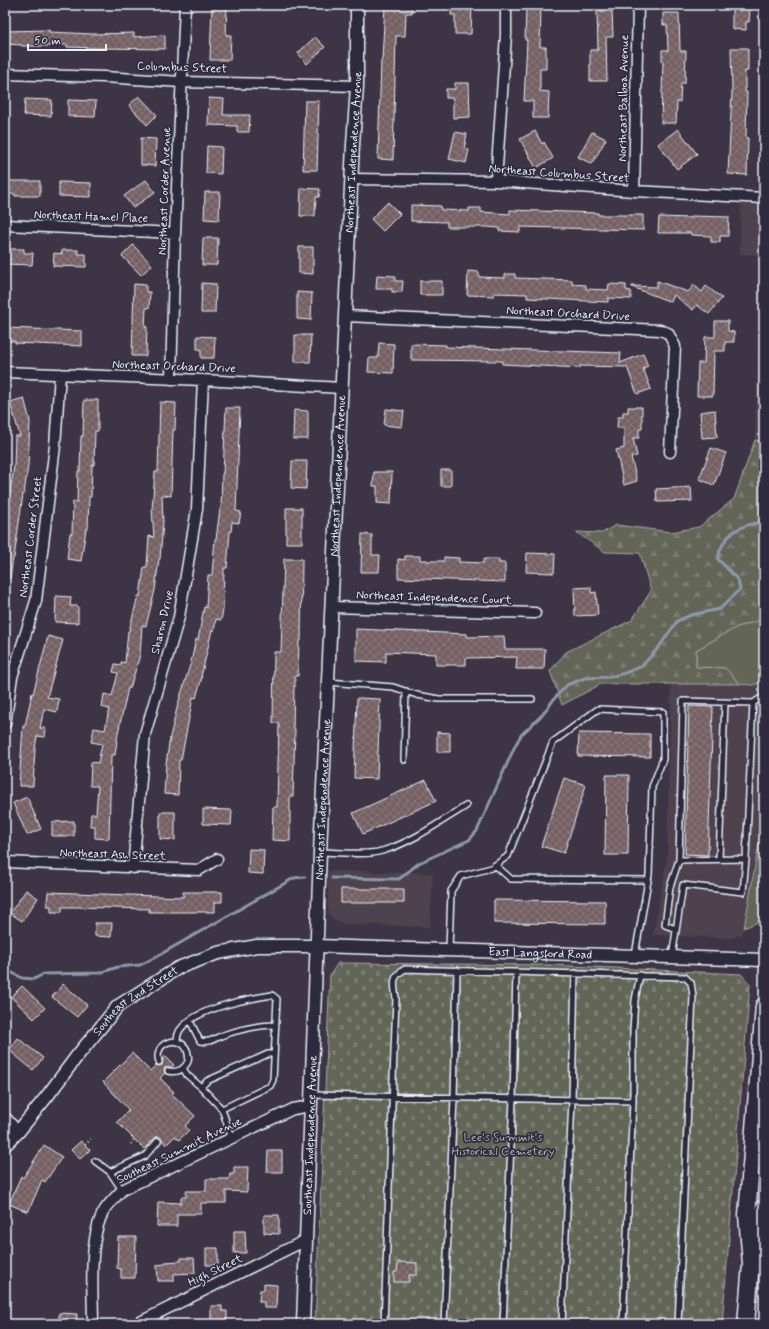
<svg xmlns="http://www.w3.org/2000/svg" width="769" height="1329" viewBox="0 0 769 1329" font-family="Mynerve,sans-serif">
  <defs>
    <pattern id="forest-firs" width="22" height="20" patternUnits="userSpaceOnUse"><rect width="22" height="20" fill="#636557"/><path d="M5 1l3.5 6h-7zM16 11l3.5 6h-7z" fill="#797c70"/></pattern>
    <pattern id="cemetery-stones" width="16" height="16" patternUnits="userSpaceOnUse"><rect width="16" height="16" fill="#636557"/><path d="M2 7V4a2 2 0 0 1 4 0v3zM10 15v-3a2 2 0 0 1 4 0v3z" fill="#797c70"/></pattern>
    <pattern id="building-cross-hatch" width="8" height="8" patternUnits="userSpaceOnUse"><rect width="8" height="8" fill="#766163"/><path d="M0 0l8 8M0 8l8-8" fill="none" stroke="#8a787a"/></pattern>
  </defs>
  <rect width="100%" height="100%" fill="#3d3545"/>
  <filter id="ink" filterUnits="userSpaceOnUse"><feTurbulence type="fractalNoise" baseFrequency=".025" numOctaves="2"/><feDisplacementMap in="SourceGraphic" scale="8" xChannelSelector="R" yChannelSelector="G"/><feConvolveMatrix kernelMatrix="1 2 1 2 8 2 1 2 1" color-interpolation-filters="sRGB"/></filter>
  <g filter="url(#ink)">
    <path fill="#4e424e" d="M741,193L764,198V442L755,440L761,255L740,254Z
      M764,681V815L742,935L730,938L653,935L667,859L671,684L753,685Z
      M328,871L433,873L430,927L344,924L335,920L329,914L328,905Z"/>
    <path fill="#636557" stroke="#a6aba8" d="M764,619V681L753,685L740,684L725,668L696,667V650L737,627Z
      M764,815V901L760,921L744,928Z"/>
    <path fill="url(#forest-firs)" stroke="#a6aba8" d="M755,440L764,442V619L737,627L696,650V667L725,668L740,684H601L562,705L550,671L566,652L632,620L651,591L640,553L605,552L576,532L602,533L616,525L671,532L699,527L734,499Z"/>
    <path fill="url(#cemetery-stones)" stroke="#a6aba8" d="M338,963L551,965L741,974L750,984L722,1324H315L330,975Z"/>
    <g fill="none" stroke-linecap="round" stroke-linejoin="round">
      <path stroke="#8c99ab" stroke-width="3" d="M332,878L399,879L419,863L469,840L477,831L515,746L521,735L543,714L554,699L567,685L585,678L610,677L625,673L642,666L659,647L677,621L691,615L720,609L740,589L738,580L718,559C722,534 741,524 764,522
        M5,969L22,978L34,979L44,974L99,973L118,967L140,965L154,958L294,878L305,877"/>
    </g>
    <path fill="url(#building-cross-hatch)" stroke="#e8f1f8" d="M212,5H227L226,35H231L230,60H210Z
      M385,5H412V13H406L405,36H396L393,160L378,159L381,60H382Z
      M451,5H472L471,34H455V15H451Z
      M732,5H747V8H750L749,22H746V30L732,29Z
      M526,6L541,7L540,47H546V69H540V91L549,92L548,118H533V101H524L527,40H525Z
      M597,11H612L613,37H606L607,81H590V50H598Z
      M663,13H679L680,51H686L685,83H681L680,102H677L676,123H661L663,62H662V50H668L667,25H663Z
      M49,30V32L92,34L134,33V37L165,35V49L102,48L67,47V45L50,44V46H22V45L5,44V31Z
      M315,37L325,47L307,64L298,53Z
      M731,48H748V71H745V92H747L746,138H748L747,175L728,174L732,92Z
      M455,83H469L470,117L453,118V98H446V89H455Z
      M139,96L157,115L147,125L129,105Z
      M209,98L224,99L223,115H250L249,132H237V126L208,125Z
      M25,99L52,100L51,116L24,115Z
      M68,100L96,101L95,117L68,116Z
      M305,101H319L317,170H303Z
      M678,129L697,154L677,169L658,144Z
      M535,131L542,144L544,142L553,158L536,168L520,139Z
      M455,132L467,134L464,149L469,150L466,163L449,159Z
      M592,132L606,139L592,164L578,157Z
      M141,138L156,139L155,166L141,165Z
      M207,146L222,147L221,174L206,173Z
      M146,180L155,192L133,208L124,196Z
      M8,181H40V196H15V194H7Z
      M59,182L91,183V197L59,196Z
      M301,188L320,189L319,197H316L315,216H300Z
      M205,192H220L219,220L204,219Z
      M388,202L400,214L383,231L371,219Z
      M411,205L441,206V210L469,211V208H481V212L510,214V210L598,213V215H643V230L520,227V232L499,231V228L487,227H447V222L411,221Z
      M692,216L729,217L728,236H720V242H711V236L691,235V233H658L659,217L692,218Z
      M203,238H218L217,265H202Z
      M133,245L152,265L141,275L122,256Z
      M299,247H313V274L299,273Z
      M9,249H24V253H33L32,265L5,264V252H9Z
      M62,250H78V254H86V267L53,266L54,253L62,254Z
      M468,271L479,272V277L505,278V274H515V278L572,280V284L586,285V289L608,290L609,284L626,285V290L631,291V299L608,298V302L527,298V294L494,293V296L467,295Z
      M377,275L395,276V281H403L402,292H392V289H376Z
      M420,281H442V295H420Z
      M657,281L688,292L694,285L702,292L706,286L722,298L709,314L697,305L693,310L674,295L671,302L632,287V286L657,287Z
      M202,283L216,284L215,313H201Z
      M134,284L146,285V292H150L149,308H146L145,327H147L146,356H132Z
      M297,292L312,293L311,320L297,319Z
      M715,321H728V331L734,332V342H725V351H714L713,396H697L698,363H704L705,337H715Z
      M6,328L82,331V346L15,343V341H6Z
      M295,335H311L310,362H295Z
      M197,336L215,337L214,358H201V349H197Z
      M379,343L394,344L393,373L368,372L369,358H378Z
      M411,344L446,345V347L621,353L620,363L643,354L648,366L643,368L651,389L637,394L627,367L580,366V368L502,364V361L411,360Z
      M24,398L30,421L28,465L24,494H23L14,558H13L10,578L5,577V523L8,498H9L14,467L15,436H20L10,402Z
      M84,400H98V431H95L94,465H92L91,497H89L88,529H86L81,561L67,559L70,533L72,534L73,502H77L78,471H80L81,436H83Z
      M160,402L176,403L175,430H173L171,496L162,495L163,522L160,559H159L155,590L146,626L142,625L140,655L130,688H128L118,733L115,755H111L109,839L95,838V826H90L91,814H96L98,786H90L91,762L98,763L102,744L91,742L94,728L105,730L109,709L102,707L104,694L112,696L118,673L113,672L115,664L121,665V662L125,663L128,631H129L138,596H140L144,567H147L149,536L154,537L152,509L155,472H158Z
      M628,407H642V429H639V438H633L637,456L631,457L637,481L624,485L616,450L624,448V428H617L618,417H623V412H628Z
      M226,408H240L236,511L241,512L239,523L232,522L231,532H230L227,568H224L223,610L221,620L216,619L214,631L212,630L201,677H202L196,698L193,697L181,760H179L178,795L164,794L166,764L170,737L178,704L191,662L196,639L198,640L204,607L206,608L208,575H212L215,539H216L220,509H221L222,474H223Z
      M386,409L404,411L402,427L384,425Z
      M294,410L308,411V439H293Z
      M715,410L717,437L702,438L700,412Z
      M711,448L726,453L714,485L699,479Z
      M292,461H307L306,489L291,488Z
      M441,470H451V486H441Z
      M374,472H392L391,504L377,503V486H373Z
      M691,487L692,501L657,502L656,489Z
      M286,508H302V543H286Z
      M362,534L372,535V555H380L379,572H361Z
      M527,553L555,554L554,573L526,572Z
      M405,556H420V560H427V561H444V557L459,558V562L483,563L484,559H499V563H505V582L398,578V559L405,560Z
      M284,559H302L301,641H299L298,676H295V687L294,686L293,729H295L293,796H290V841L272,840L273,807H277L279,723H273L274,652H281Z
      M591,587V593L596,592L598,615L575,616L574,588Z
      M56,596L71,597L70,606H78V623L55,622Z
      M356,629L467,634V637L504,636L505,649H545L544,669H516L517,657L466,658V665H436V654L386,652V662L356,661Z
      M48,636L63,640L47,697L59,699L57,712L44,709L40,728H46L45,737L37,736L35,749L33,786H19L23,726H25L32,693L33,694Z
      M357,698L380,699L377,779L354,778Z
      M689,706L713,707L708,855L685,854Z
      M437,732L450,733V752H437Z
      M579,733L650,734V757L578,756Z
      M606,775H629L628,855H605Z
      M564,778L586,785L564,853L541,846Z
      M426,780L436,801L363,834L353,813Z
      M27,797L41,829L27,835L13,803Z
      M203,809L232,810L231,825L203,824Z
      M160,812H175V840L160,839Z
      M74,821V836H52V822Z
      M249,849L264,850L263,874L248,873Z
      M341,889H404V903H341Z
      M26,890L38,898L22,921L10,913Z
      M48,892L183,897V892H222V902H215V912H149V909L77,907H62V912H51V906H47Z
      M494,900L605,901V924L494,923Z
      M95,923H112L111,937L95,936Z
      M63,984L87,1005L77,1017L52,997Z
      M22,986L45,1008L34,1019L11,997Z
      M18,1038L43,1058L33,1070L9,1050Z
      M132,1053L150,1071L156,1065L159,1066L162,1065L163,1059L165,1056L174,1065L171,1067L165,1068L164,1071L165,1073L160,1078L174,1092L172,1094L195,1116L185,1126L189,1130L179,1140L175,1136L166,1145L161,1138L157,1136L144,1149L117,1122L129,1110L103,1082Z
      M81,1141L90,1150L80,1159L71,1150Z
      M44,1145L62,1157L45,1182L42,1180L28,1212L9,1204L21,1176L23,1178Z
      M268,1151H282V1172H267Z
      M234,1167H248L247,1192L226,1191V1203H201V1214H177V1226H157L158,1202L181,1203V1197H186V1191H206V1179H229L230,1174H234Z
      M264,1215H279V1234L264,1233Z
      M234,1231H245L246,1253H234Z
      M118,1237H136L135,1278H121V1269L117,1268Z
      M206,1248H218V1265H206Z
      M181,1258H194L195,1273L174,1274V1281H158L157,1265L165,1264V1262L181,1261Z
      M398,1262L417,1263V1275H409V1282H394V1272H397Z
      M264,1284L277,1285L276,1308H264V1302H259L260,1290H264Z
      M211,1306H222V1311H227V1320H211Z
      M59,1313L77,1314L76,1324H59Z"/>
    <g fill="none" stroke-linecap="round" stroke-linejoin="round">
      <defs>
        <path id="service" d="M328,682L393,687L417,695L439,699H532
          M753,703L764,696
          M404,760L406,691
          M321,852C338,852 366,856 382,851C411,843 440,822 466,806
          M719,859L725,702
          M495,865L511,879L648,880
          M676,929L665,925L670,887L679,860
          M449,950L451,891L461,876L491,868L508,856L553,742L598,709L663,712V759L652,787L649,875L635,955
          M672,957L683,885L743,892L746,859L753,703L683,701L679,860L746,859
          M190,1021L200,1041C213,1043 215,1037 226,1034C242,1029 258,1025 275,1025
          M177,1042C177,1037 178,1033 180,1030C195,1008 247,999 272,995L277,999L273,1080L270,1086L222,1109L232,1139
          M159,1062C152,1040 185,1033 188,1054C189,1058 188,1063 185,1066C181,1072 174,1072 168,1071
          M183,1068L187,1075L201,1087L222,1109
          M201,1087L207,1081L268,1054H274
          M311,1095L633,1101
          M95,1161L110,1172L122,1190
          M110,1172L145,1156L158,1141
          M384,1324L396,998C394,984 391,977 405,969L685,977L691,983L693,996L678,1324
          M444,1324L454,1098L457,970
          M503,1324L513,1099L516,972
          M562,1324L572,1100L575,973
          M623,1324L633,1101V1030L635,1000L640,975"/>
        <path id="minor" d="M5,74L104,77L181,82L357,86
          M352,179L496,181L634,191L764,198
          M496,181L506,35V5
          M634,191L638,5
          M5,225L175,233
          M345,316L660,330L668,333L675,346L670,452
          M5,372L203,380L342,388
          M171,379L175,233L185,5
          M332,607L535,613
          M5,724L12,677L36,601L55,446L60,374
          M5,862L199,870L217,859
          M133,868L145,734L179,617L197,509L203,380
          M5,1117L18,1132
          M93,1324C93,1293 88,1238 104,1211C109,1203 116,1197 122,1190L293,1109L311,1106
          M136,1324L306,1240"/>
        <g id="tertiary">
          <path id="s1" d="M5,1145L18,1132L48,1095L77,1056L118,1006L178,968L218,953L257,946H317L764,960"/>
          <path id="s2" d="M303,1324L320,852L353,144L357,86V5"/>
        </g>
        <path id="primary" d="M751,1264L747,1215L764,1006
          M746,1324L751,1264L764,1208"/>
      </defs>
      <use href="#service" stroke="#e8f1f8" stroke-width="8"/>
      <use href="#minor" stroke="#e8f1f8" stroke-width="13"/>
      <use href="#tertiary" stroke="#e8f1f8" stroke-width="15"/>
      <use href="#primary" stroke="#e8f1f8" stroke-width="19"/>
      <path stroke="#e8f1f8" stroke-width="2" stroke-dasharray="1 3" stroke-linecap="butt" d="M131,1144L134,1139
        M85,1145L91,1139"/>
      <use href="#service" stroke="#2f2a3d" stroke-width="5"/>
      <use href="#minor" stroke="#2f2a3d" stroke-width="10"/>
      <use href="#tertiary" stroke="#2f2a3d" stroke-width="12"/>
      <use href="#primary" stroke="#2f2a3d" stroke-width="16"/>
    </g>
  </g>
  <g text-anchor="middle" stroke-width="3.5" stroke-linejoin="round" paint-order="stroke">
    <g font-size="12" fill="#e8f1f8" stroke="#2f2a3d">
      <text transform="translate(182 67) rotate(2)" y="4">Columbus Street</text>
      <text transform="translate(623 98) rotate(-89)" y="4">Northeast Balboa Avenue</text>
      <text dy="4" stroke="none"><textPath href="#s2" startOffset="1173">Northeast Independence Avenue</textPath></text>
      <text transform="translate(559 173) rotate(4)" y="4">Northeast Columbus Street</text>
      <text transform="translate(164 191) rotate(-88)" y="4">Northeast Corder Avenue</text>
      <text transform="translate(91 216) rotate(2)" y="4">Northeast Hamel Place</text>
      <text transform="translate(568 313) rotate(3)" y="4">Northeast Orchard Drive</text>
      <text transform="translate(174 366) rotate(2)" y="4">Northeast Orchard Drive</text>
      <text dy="4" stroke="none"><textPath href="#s2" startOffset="849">Northeast Independence Avenue</textPath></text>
      <text transform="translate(30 537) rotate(-83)" y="4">Northeast Corder Street</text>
      <text transform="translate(434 597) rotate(2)" y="4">Northeast Independence Court</text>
      <text transform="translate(162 622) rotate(-77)" y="4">Sharon Drive</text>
      <text dy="4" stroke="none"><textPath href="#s2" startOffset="525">Northeast Independence Avenue</textPath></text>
      <text transform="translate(113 854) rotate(2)" y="4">Northeast Ash Street</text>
      <text dy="4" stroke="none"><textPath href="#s1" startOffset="616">East Langsford Road</textPath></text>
      <text dy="4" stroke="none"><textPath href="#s1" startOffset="196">Southeast 2nd Street</textPath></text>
      <text dy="4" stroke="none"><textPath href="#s2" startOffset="189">Southeast Independence Avenue</textPath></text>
      <text transform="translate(179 1150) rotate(-26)" y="4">Southeast Summit Avenue</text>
      <text transform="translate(215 1270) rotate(-26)" y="4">High Street</text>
    </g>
    <g font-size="12" fill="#b3b9b8" stroke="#2f2a3d">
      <text x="503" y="1141">Lee's Summit's<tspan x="503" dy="14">Historical Cemetery</tspan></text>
    </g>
  </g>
  <rect width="769" height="1329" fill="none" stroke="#2f2a3d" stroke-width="20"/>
  <rect x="10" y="10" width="749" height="1309" fill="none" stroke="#e8f1f8" stroke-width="1.5" filter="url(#ink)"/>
  <path d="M28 44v6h78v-6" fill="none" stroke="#e8f1f8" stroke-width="2"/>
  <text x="34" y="44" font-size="12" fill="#e8f1f8" stroke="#2f2a3d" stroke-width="3" paint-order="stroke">50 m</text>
</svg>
